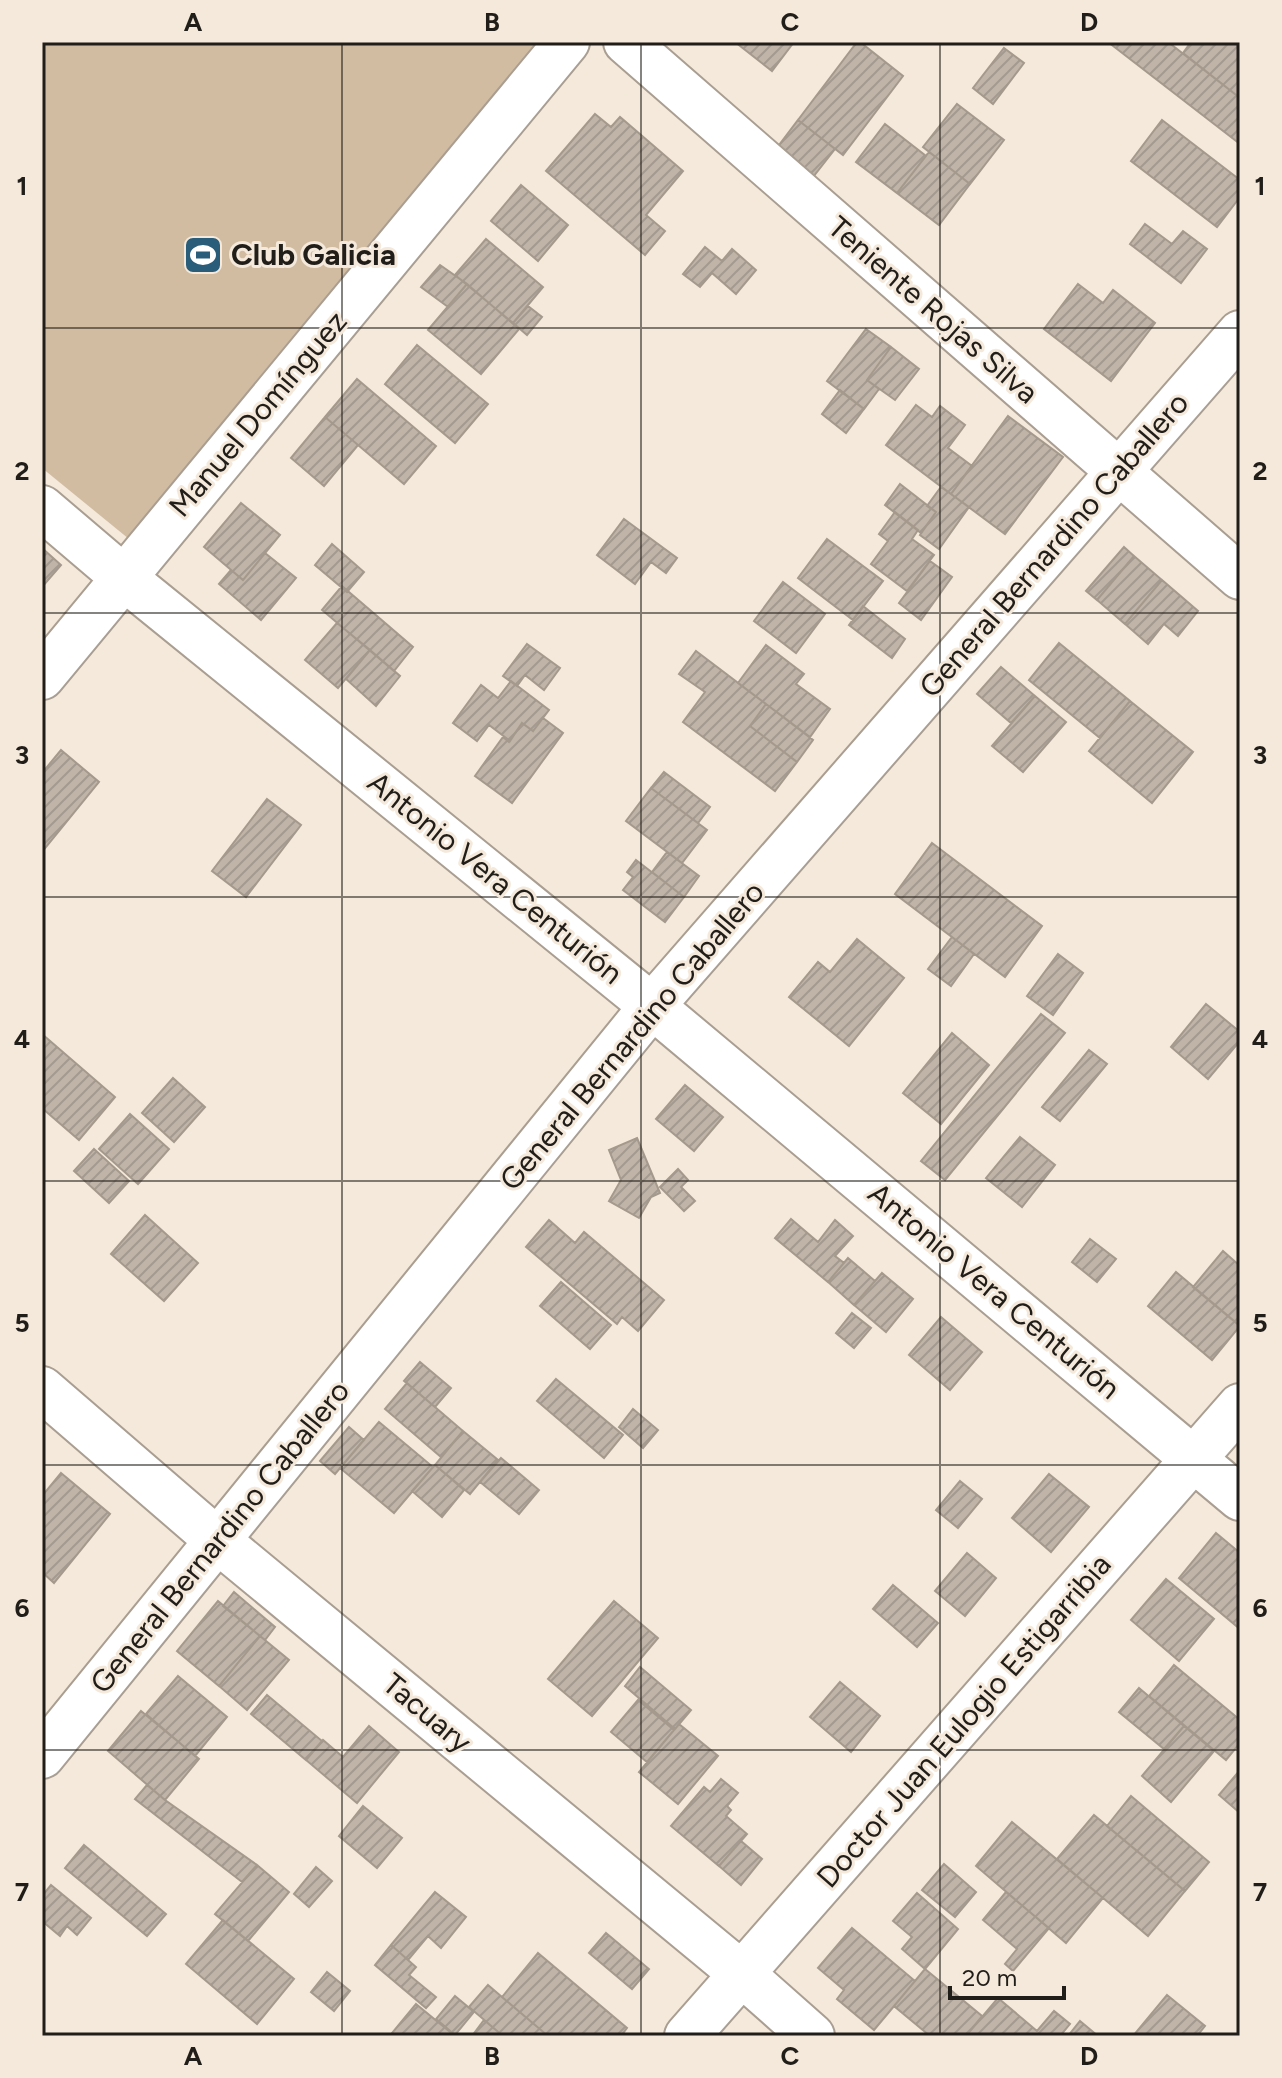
<svg xmlns="http://www.w3.org/2000/svg" width="1282" height="2078" viewBox="0 0 1282 2078" font-family="Figtree,sans-serif">
  <defs>
    <pattern id="building-hatch" width="6" height="6" patternUnits="userSpaceOnUse" patternTransform="scale(2)"><rect width="6" height="6" fill="#bfb4a7"/><path d="M-1 1l2-2M0 6l6-6M5 7l2-2" fill="none" stroke="#a49a8f"/></pattern>
  </defs>
  <rect width="100%" height="100%" fill="#f4e9db"/>
  <path fill="#d1bca1" d="M42,42H541L129,539L42,468Z"/>
  <path fill="url(#building-hatch)" stroke="#a4998c" stroke-width="2" d="M735,42H794L772,71Z
    M857,42H860L903,76L843,155L798,120Z
    M1108,42H1168L1240,98V144Z
    M1191,42H1240V98L1183,53Z
    M1004,48L1024,63L993,104L973,88Z
    M957,104L1004,140L970,184L923,147Z
    M595,114L611,127L620,117L683,171L646,215L665,231L645,255L546,171Z
    M798,120L835,149L813,177L776,149Z
    M1162,120L1240,180V197L1217,227L1131,161Z
    M885,124L926,156L897,193L856,162Z
    M929,152L970,184L939,225L897,193Z
    M521,185L568,225L538,261L491,221Z
    M1145,224L1172,244L1183,231L1207,249L1181,283L1130,244Z
    M486,239L543,287L513,323L455,275Z
    M705,247L722,261L732,249L756,270L736,294L712,273L700,287L683,274Z
    M440,265L467,284L448,307L421,287Z
    M467,284L519,329L481,374L428,330Z
    M1078,284L1103,303L1113,290L1155,323L1111,381L1044,329Z
    M528,306L542,317L527,335L513,323Z
    M866,329L891,347L867,380L879,389L864,409L827,381Z
    M417,345L488,404L455,443L385,384Z
    M891,347L919,369L895,400L867,380Z
    M357,379L436,446L404,484L325,417Z
    M840,390L864,409L846,433L822,414Z
    M916,405L932,417L940,406L965,425L948,448L972,466L951,494L886,445Z
    M1008,416L1063,457L1005,534L951,494Z
    M325,417L358,445L324,486L291,458Z
    M900,484L936,512L921,533L885,505Z
    M941,487L969,507L939,549L920,535L936,512L927,506Z
    M241,503L280,535L243,580L204,547Z
    M895,512L918,530L912,539L934,555L907,591L871,564L888,541L879,534Z
    M624,519L677,558L666,573L651,562L635,584L597,555Z
    M827,539L883,581L853,620L798,578Z
    M332,544L364,572L347,592L315,565Z
    M1124,547L1134,556L1097,600L1086,591Z
    M42,548L61,565L42,587Z
    M265,553L296,578L261,620L219,584L231,570L243,580Z
    M1134,556L1162,580L1125,624L1097,600Z
    M930,561L952,577L921,620L899,603Z
    M1162,580L1198,611L1178,636L1164,624L1148,644L1125,624Z
    M783,582L825,614L796,653L754,621Z
    M342,586L413,647L394,671L322,610Z
    M863,606L905,639L892,658L849,625Z
    M337,623L370,650L338,688L305,660Z
    M1059,643L1130,701L1100,738L1029,680Z
    M527,644L560,668L544,690L525,675L517,686L503,676Z
    M766,645L804,674L796,684L830,709L810,737L738,683Z
    M370,650L400,676L376,706L346,679Z
    M696,651L766,704L750,726L797,762L775,791L683,722L705,692L679,674Z
    M1001,667L1035,696L1011,723L977,694Z
    M511,681L549,710L533,731L522,723L510,741L489,725L477,741L453,723L481,685L498,698Z
    M1035,696L1066,722L1023,772L992,746Z
    M1130,701L1193,752L1152,803L1089,751Z
    M766,704L813,740L797,762L750,726Z
    M543,718L563,733L512,803L475,776L503,737L509,742L522,723L533,731Z
    M61,750L99,782L42,852V773Z
    M664,772L710,807L698,823L651,788Z
    M651,788L707,830L682,863L626,821Z
    M267,799L301,825L246,897L212,871Z
    M932,843L1042,926L1005,977L895,894Z
    M667,852L699,876L684,897L652,872Z
    M636,860L684,897L665,922L623,890L633,877L627,872Z
    M952,937L974,954L951,986L928,969Z
    M857,939L904,978L849,1046L789,997L818,962L830,972Z
    M1058,954L1083,973L1053,1015L1027,996Z
    M1206,1004L1240,1032V1041L1208,1079L1171,1047Z
    M1041,1014L1065,1033L945,1180L921,1161Z
    M952,1033L989,1065L941,1124L903,1093Z
    M42,1034L115,1097L79,1140L42,1108Z
    M1089,1050L1107,1064L1060,1121L1042,1107Z
    M173,1078L205,1107L174,1142L142,1113Z
    M685,1085L723,1117L694,1151L656,1119Z
    M130,1114L169,1149L138,1184L99,1149Z
    M1020,1137L1055,1165L1022,1207L986,1178Z
    M637,1138L660,1193L651,1197L639,1218L609,1201L621,1180L609,1150Z
    M94,1149L129,1181L109,1203L74,1171Z
    M678,1169L688,1180L681,1187L695,1201L684,1211L660,1187Z
    M145,1215L198,1263L164,1301L111,1254Z
    M791,1219L818,1242L835,1220L853,1236L835,1256L844,1263L828,1282L775,1238Z
    M549,1220L575,1243L584,1232L664,1300L638,1331L622,1317L617,1324L526,1247Z
    M1090,1239L1116,1259L1097,1282L1072,1262Z
    M1223,1251L1240,1266V1326L1193,1287Z
    M848,1258L875,1281L854,1305L828,1282Z
    M1176,1272L1240,1326L1212,1360L1148,1306Z
    M882,1273L913,1299L886,1332L854,1305Z
    M561,1282L611,1325L590,1349L540,1306Z
    M852,1313L871,1328L854,1348L836,1333Z
    M941,1317L982,1352L950,1390L909,1355Z
    M420,1362L451,1388L435,1407L404,1381Z
    M556,1379L623,1435L604,1458L537,1401Z
    M407,1383L463,1431L441,1457L385,1409Z
    M633,1409L658,1430L643,1448L619,1427Z
    M379,1422L433,1467L394,1513L340,1468Z
    M349,1427L364,1440L335,1474L320,1461Z
    M463,1431L498,1460L470,1494L435,1465Z
    M501,1458L539,1490L519,1514L480,1482Z
    M435,1465L464,1490L442,1517L412,1491Z
    M61,1473L110,1514L54,1583L42,1572V1496Z
    M1049,1474L1089,1507L1051,1552L1012,1518Z
    M960,1481L982,1499L958,1528L936,1510Z
    M1216,1533L1240,1553V1629L1179,1578Z
    M967,1553L996,1578L965,1616L935,1591Z
    M1166,1579L1214,1619L1179,1661L1131,1620Z
    M893,1585L938,1623L917,1647L873,1609Z
    M234,1592L275,1627L265,1640L223,1606Z
    M218,1601L260,1636L219,1686L177,1651Z
    M614,1601L658,1638L592,1716L548,1679Z
    M260,1636L289,1660L247,1710L219,1686Z
    M1174,1665L1240,1720V1743L1226,1760L1149,1696Z
    M640,1667L691,1710L675,1729L625,1686Z
    M178,1676L227,1717L195,1756L146,1714Z
    M840,1682L880,1716L851,1752L810,1717Z
    M1139,1688L1184,1726L1164,1749L1119,1712Z
    M267,1695L322,1741L306,1760L251,1714Z
    M638,1700L674,1730L647,1762L611,1732Z
    M141,1711L199,1759L165,1800L108,1751Z
    M679,1724L718,1756L678,1804L639,1772Z
    M369,1726L399,1752L357,1803L306,1760L323,1740L343,1757Z
    M1184,1726L1214,1751L1171,1802L1142,1776Z
    M1240,1770V1813L1219,1795Z
    M721,1779L738,1793L727,1806L731,1810L726,1816L747,1834L719,1866L671,1826L704,1787L710,1792Z
    M147,1785L165,1800L257,1865L242,1882L135,1799Z
    M1131,1796L1209,1862L1185,1891L1107,1826Z
    M363,1806L402,1838L377,1868L339,1836Z
    M1094,1815L1185,1891L1148,1936L1057,1859Z
    M1012,1822L1103,1898L1066,1943L976,1866Z
    M741,1841L762,1859L741,1885L719,1866Z
    M84,1845L166,1914L147,1936L65,1868Z
    M944,1864L976,1892L955,1917L922,1890Z
    M257,1865L289,1892L248,1941L215,1914Z
    M316,1867L332,1881L309,1907L294,1894Z
    M51,1885L91,1918L77,1935L67,1926L60,1936L42,1921V1896Z
    M435,1892L466,1917L441,1948L428,1936L408,1960L391,1945Z
    M1006,1892L1049,1928L1013,1971L1005,1964L1017,1949L983,1920Z
    M917,1893L958,1929L925,1969L902,1949L912,1937L893,1921Z
    M223,1920L294,1979L257,2024L186,1964Z
    M852,1928L915,1981L874,2030L837,1999L844,1990L818,1968Z
    M606,1933L649,1969L632,1989L589,1953Z
    M391,1945L416,1967L409,1975L436,1997L426,2008L375,1965Z
    M538,1953L627,2028L621,2036H548L502,1997Z
    M925,1969L982,2016L966,2036H930L894,2006Z
    M327,1972L350,1991L334,2011L311,1992Z
    M488,1985L502,1997L548,2036H503L469,2007Z
    M1167,1995L1205,2026L1197,2036H1133Z
    M455,1996L474,2012L455,2035L436,2019Z
    M998,1998L1037,2031L1054,2011L1070,2024L1060,2036H966Z
    M416,2004L455,2036H396L392,2033Z
    M484,2020L503,2036H472Z
    M1080,2021L1098,2036H1068Z"/>
  <g fill="none" stroke-linecap="round" stroke-linejoin="round">
    <defs>
      <path id="minor" d="M626,42L1240,577
        M42,508L123,577L652,1006L1240,1498
        M42,677L567,42
        M42,1389L217,1540L742,1974L812,2036
        M42,1756L652,1006L1240,333
        M687,2036L1240,1406"/>
    </defs>
    <use href="#minor" stroke="#a99e91" stroke-width="48"/>
    <use href="#minor" stroke="#fff" stroke-width="44"/>
  </g>
  <path fill="none" stroke="#211d18" stroke-width="2" stroke-opacity="0.55" d="M342,42V2036M641,42V2036M940,42V2036M42,328H1240M42,613H1240M42,897H1240M42,1181H1240M42,1465H1240M42,1750H1240"/>
  <defs>
    <symbol id="stadium-square" viewBox="-11 -11 22 22"><rect x="-9" y="-9" width="18" height="18" rx="4" fill="#2a5d7a" stroke="#f4e9db"/><path d="M0-5a6.5 5 0 1 0 0 10a6.5 5 0 1 0 0-10ZM-3.5-1.8h7v3.6h-7Z" fill="#fff"/></symbol>
  </defs>
  <g fill-rule="evenodd">
    <use href="#stadium-square" x="181" y="233" width="44" height="44"/>
  </g>
  <g text-anchor="middle" stroke-width="6" stroke-linejoin="round" paint-order="stroke">
    <g font-size="30" font-weight="bold" fill="#211d18" stroke="#f4e9db" text-anchor="start">
      <text x="231" y="265">Club Galicia</text>
    </g>
    <g font-size="30" fill="#211d18" stroke="#f4e9db">
      <text transform="translate(933 310) rotate(41)" y="10">Teniente Rojas Silva</text>
      <text transform="translate(258 414) rotate(-50)" y="10">Manuel Domínguez</text>
      <text transform="translate(1054 545) rotate(-49)" y="10">General Bernardino Caballero</text>
      <text transform="translate(495 878) rotate(39)" y="10">Antonio Vera Centurión</text>
      <text transform="translate(632 1036) rotate(-50)" y="10">General Bernardino Caballero</text>
      <text transform="translate(994 1291) rotate(40)" y="10">Antonio Vera Centurión</text>
      <text transform="translate(220 1537) rotate(-51)" y="10">General Bernardino Caballero</text>
      <text transform="translate(427 1713) rotate(40)" y="10">Tacuary</text>
      <text transform="translate(964 1721) rotate(-49)" y="10">Doctor Juan Eulogio Estigarribia</text>
    </g>
  </g>
  <rect width="1282" height="2078" fill="none" stroke="#f4e9db" stroke-width="88"/>
  <path d="M950 1986v12h114v-12" fill="none" stroke="#211d18" stroke-width="4"/>
  <text x="962" y="1986" font-size="24" fill="#211d18" stroke="#f4e9db" stroke-width="6" paint-order="stroke">20 m</text>
  <rect x="44" y="44" width="1194" height="1990" fill="none" stroke="#211d18" stroke-width="3"/>
  <g font-size="26" text-anchor="middle" font-weight="bold" fill="#211d18">
    <text x="193" y="31">A</text>
    <text x="492" y="31">B</text>
    <text x="790" y="31">C</text>
    <text x="1089" y="31">D</text>
    <text x="22" y="195">1</text>
    <text x="1260" y="195">1</text>
    <text x="22" y="480">2</text>
    <text x="1260" y="480">2</text>
    <text x="22" y="764">3</text>
    <text x="1260" y="764">3</text>
    <text x="22" y="1048">4</text>
    <text x="1260" y="1048">4</text>
    <text x="22" y="1332">5</text>
    <text x="1260" y="1332">5</text>
    <text x="22" y="1617">6</text>
    <text x="1260" y="1617">6</text>
    <text x="22" y="1901">7</text>
    <text x="1260" y="1901">7</text>
    <text x="193" y="2065">A</text>
    <text x="492" y="2065">B</text>
    <text x="790" y="2065">C</text>
    <text x="1089" y="2065">D</text>
  </g>
</svg>
